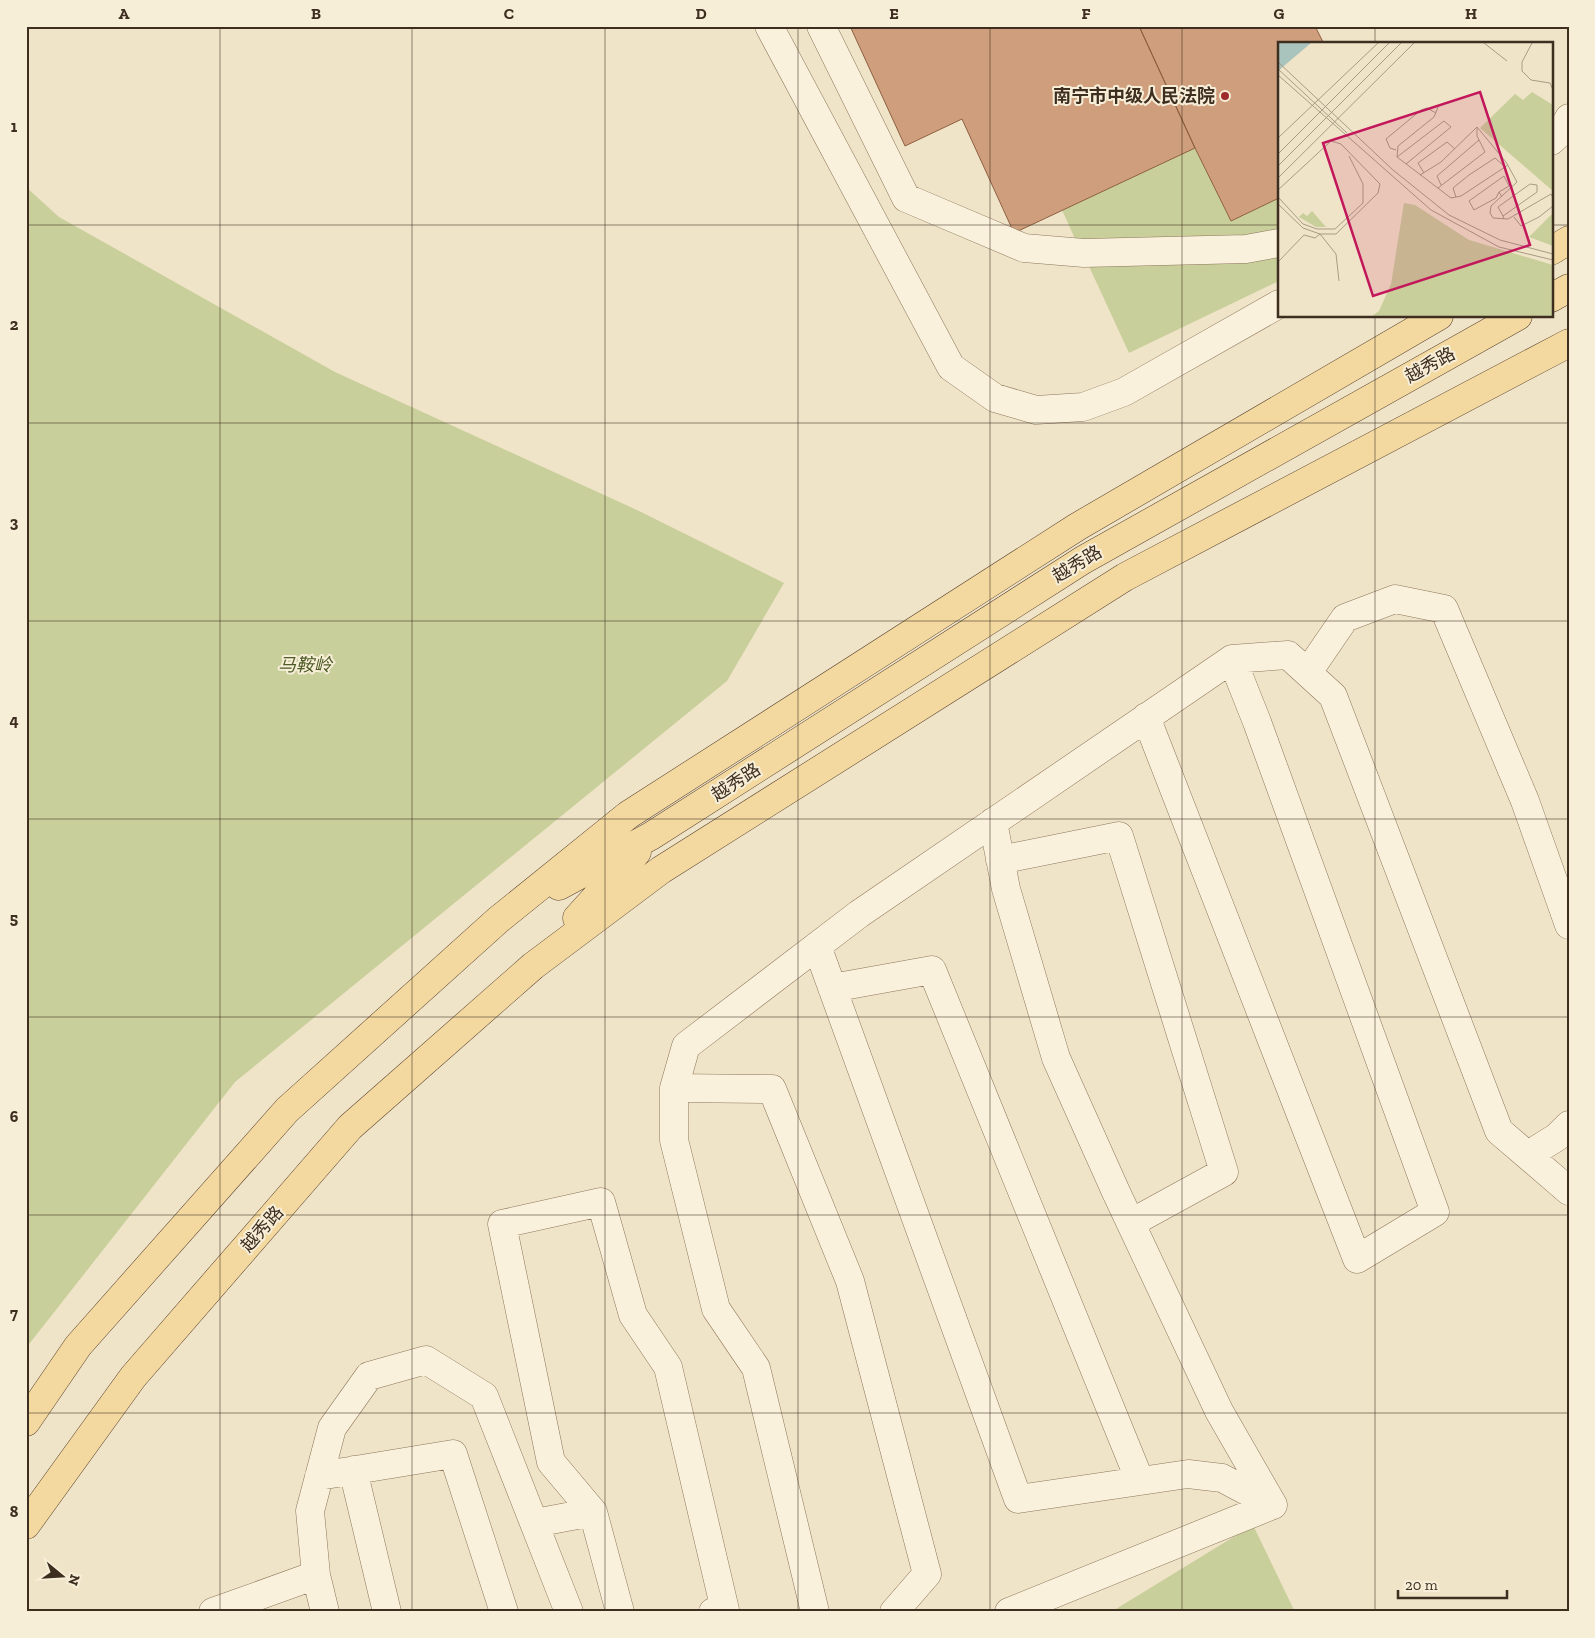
<svg xmlns="http://www.w3.org/2000/svg" width="1595" height="1638" viewBox="0 0 1595 1638" font-family="'Zilla Slab','Noto Sans SC',serif">
  <rect width="100%" height="100%" fill="#f0e4c8"/>
  <path fill="#c9cf9b" d="M1195,148L1231,221L1279,198V233L1269,235L1076,241L1062,210Z
    M26,187L59,217L335,372L637,510L784,583L727,681L235,1082L26,1348Z
    M1279,257V281L1129,353L1087,262H1241Z
    M1253,1525L1295,1612H1111Z"/>
  <path fill="#cf9f7d" stroke="#8d5f41" d="M850,26H1139L1195,148L1014,233L962,119L905,146Z
    M1139,26H1315L1324,44H1279V198L1231,221L1195,148Z"/>
  <g fill="none" stroke-linecap="round" stroke-linejoin="round">
    <defs>
      <path id="minor" d="M769,26L951,367L995,398L1036,410L1083,407L1124,392L1279,304
        M821,26L906,198L1024,248L1084,253L1246,249L1279,243
        M1551,141L1561,132L1569,118
        M1308,672L1345,618L1395,599L1444,609L1525,801L1569,925
        M1146,717L1357,1259L1435,1212L1257,722L1232,659
        M993,822L1006,889L1056,1058L1116,1192L1219,1411L1273,1505
        M1000,860L1119,836L1224,1172L1131,1223
        M817,946L1018,1499L1188,1474L1222,1478L1273,1505
        M832,988L932,970L1140,1481
        M674,1088L772,1089L850,1281L927,1574L894,1612
        M1528,1155L1557,1137L1569,1125
        M353,1470L387,1612
        M319,1476L453,1454L504,1612
        M535,1523L593,1512
        M213,1612L316,1575
        M325,1612L316,1575L310,1511L332,1428L369,1376L426,1360L484,1396L569,1612
        M620,1612L593,1512L551,1462L502,1224L601,1202L633,1315L668,1367L725,1610L713,1612
        M815,1612L756,1368L716,1309L674,1140V1088L686,1046L859,914L1232,659L1288,655L1333,696L1499,1131L1569,1191
        M1009,1612L1273,1505"/>
      <path id="major" d="M1551,251L1569,240
        M1551,298L1569,288
        M559,886L651,836L1083,560L1518,316
        M577,918L637,852
        M26,1422L78,1346L287,1110L498,920L628,815L1077,527L1439,316
        M26,1525L133,1377L350,1127L533,966L661,870L1125,577L1569,343"/>
    </defs>
    <use href="#minor" stroke="#8d765c" stroke-width="29"/>
    <use href="#major" stroke="#5b4430" stroke-width="29"/>
    <use href="#minor" stroke="#faf1dc" stroke-width="28"/>
    <use href="#major" stroke="#f3d9a0" stroke-width="28"/>
  </g>
  <path fill="none" stroke="#3d2e20" stroke-width="1" stroke-opacity="0.55" d="M220,26V1612M412,26V1612M605,26V1612M798,26V1612M990,26V1612M1182,26V1612M1375,26V44M26,225H1279M1551,225H1569M1375,316V1612M26,423H1569M26,621H1569M26,819H1569M26,1017H1569M26,1215H1569M26,1413H1569"/>
  <circle fill="#9e2a2b" stroke="#f7eed8" stroke-width="2" cx="1225" cy="96" r="5"/>
  <g text-anchor="middle" stroke-width="4" stroke-linejoin="round" paint-order="stroke">
    <g font-size="18" font-weight="bold" fill="#3d2e20" stroke="#f7eed8" text-anchor="end">
      <text x="1215" y="102">南宁市中级人民法院</text>
    </g>
    <g font-size="18" fill="#3d2e20" stroke="#f7eed8">
      <text transform="translate(1430 365) rotate(-29)" y="6">越秀路</text>
      <text transform="translate(1077 564) rotate(-31)" y="6">越秀路</text>
      <text transform="translate(736 782) rotate(-33)" y="6">越秀路</text>
      <text transform="translate(262 1229) rotate(-49)" y="6">越秀路</text>
    </g>
    <g font-size="18" font-style="italic" fill="#4d5a26" stroke="#f7eed8">
      <text x="305" y="671">马鞍岭</text>
    </g>
  </g>
  <g transform="translate(1278 42)">
    <rect width="275" height="275" fill="#f0e4c8"/>
    <path d="M254,50L275,63V149L202,86L237,52L245,58ZM126,161L137,163L191,198L275,223V274H94L101,269L113,242ZM34,169L48,185H38L21,175L25,171L29,174ZM275,171V204L251,195Z" fill="#c9cf9b"/>
    <path d="M0,1H33L0,29Z" fill="#a9c4bc"/>
    <path fill="none" stroke="#a89b85" stroke-width="1" d="M206,1L229,19M254,1L244,20V29L253,38L272,41L275,48M0,20L115,128L171,173L222,198L275,212M0,27L69,91M0,33L153,168L221,205L275,218M160,65L156,75L120,104L119,115L173,156L183,154L230,123M199,85L228,120L239,140L213,164L212,171L215,176L230,177L273,152L275,156M0,96L100,1M118,108L112,106L108,97L143,68L149,66L158,71M0,112L111,1M119,115L166,79L173,85L128,122M0,124L123,1M146,131L140,121L169,100L177,107M142,133L163,120L199,85M0,136L136,1M163,143L159,134L201,98M160,146L207,110L199,94V85M0,148L53,99L63,102L102,142L100,151L58,192H42L25,186L0,162M221,150L218,156L196,168L191,159L226,134L231,144L221,150L224,155M0,155L25,182L39,187H57L85,161V142L71,114M178,155L175,146L191,133L217,116L226,124M225,174L259,150V143L252,142L220,165L225,174L226,177M236,175L243,184L261,175L275,164M0,220L26,193L37,196L42,192L58,212L61,239"/>
    <path fill="#c2185b" fill-opacity="0.15" stroke="#c2185b" stroke-width="2.5" d="M202,50L252,203L95,254L45,101Z"/>
    <rect width="275" height="275" fill="none" stroke="#3d2e20" stroke-width="2.5"/>
  </g>
  <rect width="1595" height="1638" fill="none" stroke="#f7eed8" stroke-width="55"/>
  <g transform="translate(62 1576) rotate(108)" stroke="#f7eed8" stroke-width="4" paint-order="stroke">
  <path d="M0-4L9 19L0 12L-9 19Z" fill="#3d2e20"/>
  <text y="-8" font-size="14" font-weight="bold" text-anchor="middle" fill="#3d2e20">N</text>
  </g>
  <path d="M1398 1590v8h109v-8" fill="none" stroke="#3d2e20" stroke-width="2.5"/>
  <text x="1405" y="1590" font-size="15" fill="#3d2e20" stroke="#f7eed8" stroke-width="4" paint-order="stroke">20 m</text>
  <rect x="28" y="28" width="1540" height="1582" fill="none" stroke="#3d2e20" stroke-width="2"/>
  <g font-size="16" text-anchor="middle" font-weight="bold" fill="#3d2e20">
    <text x="124" y="19">A</text>
    <text x="316" y="19">B</text>
    <text x="509" y="19">C</text>
    <text x="701" y="19">D</text>
    <text x="894" y="19">E</text>
    <text x="1086" y="19">F</text>
    <text x="1279" y="19">G</text>
    <text x="1471" y="19">H</text>
    <text x="14" y="132">1</text>
    <text x="14" y="330">2</text>
    <text x="14" y="528">3</text>
    <text x="14" y="726">4</text>
    <text x="14" y="924">5</text>
    <text x="14" y="1122">6</text>
    <text x="14" y="1319">7</text>
    <text x="14" y="1517">8</text>
  </g>
</svg>
